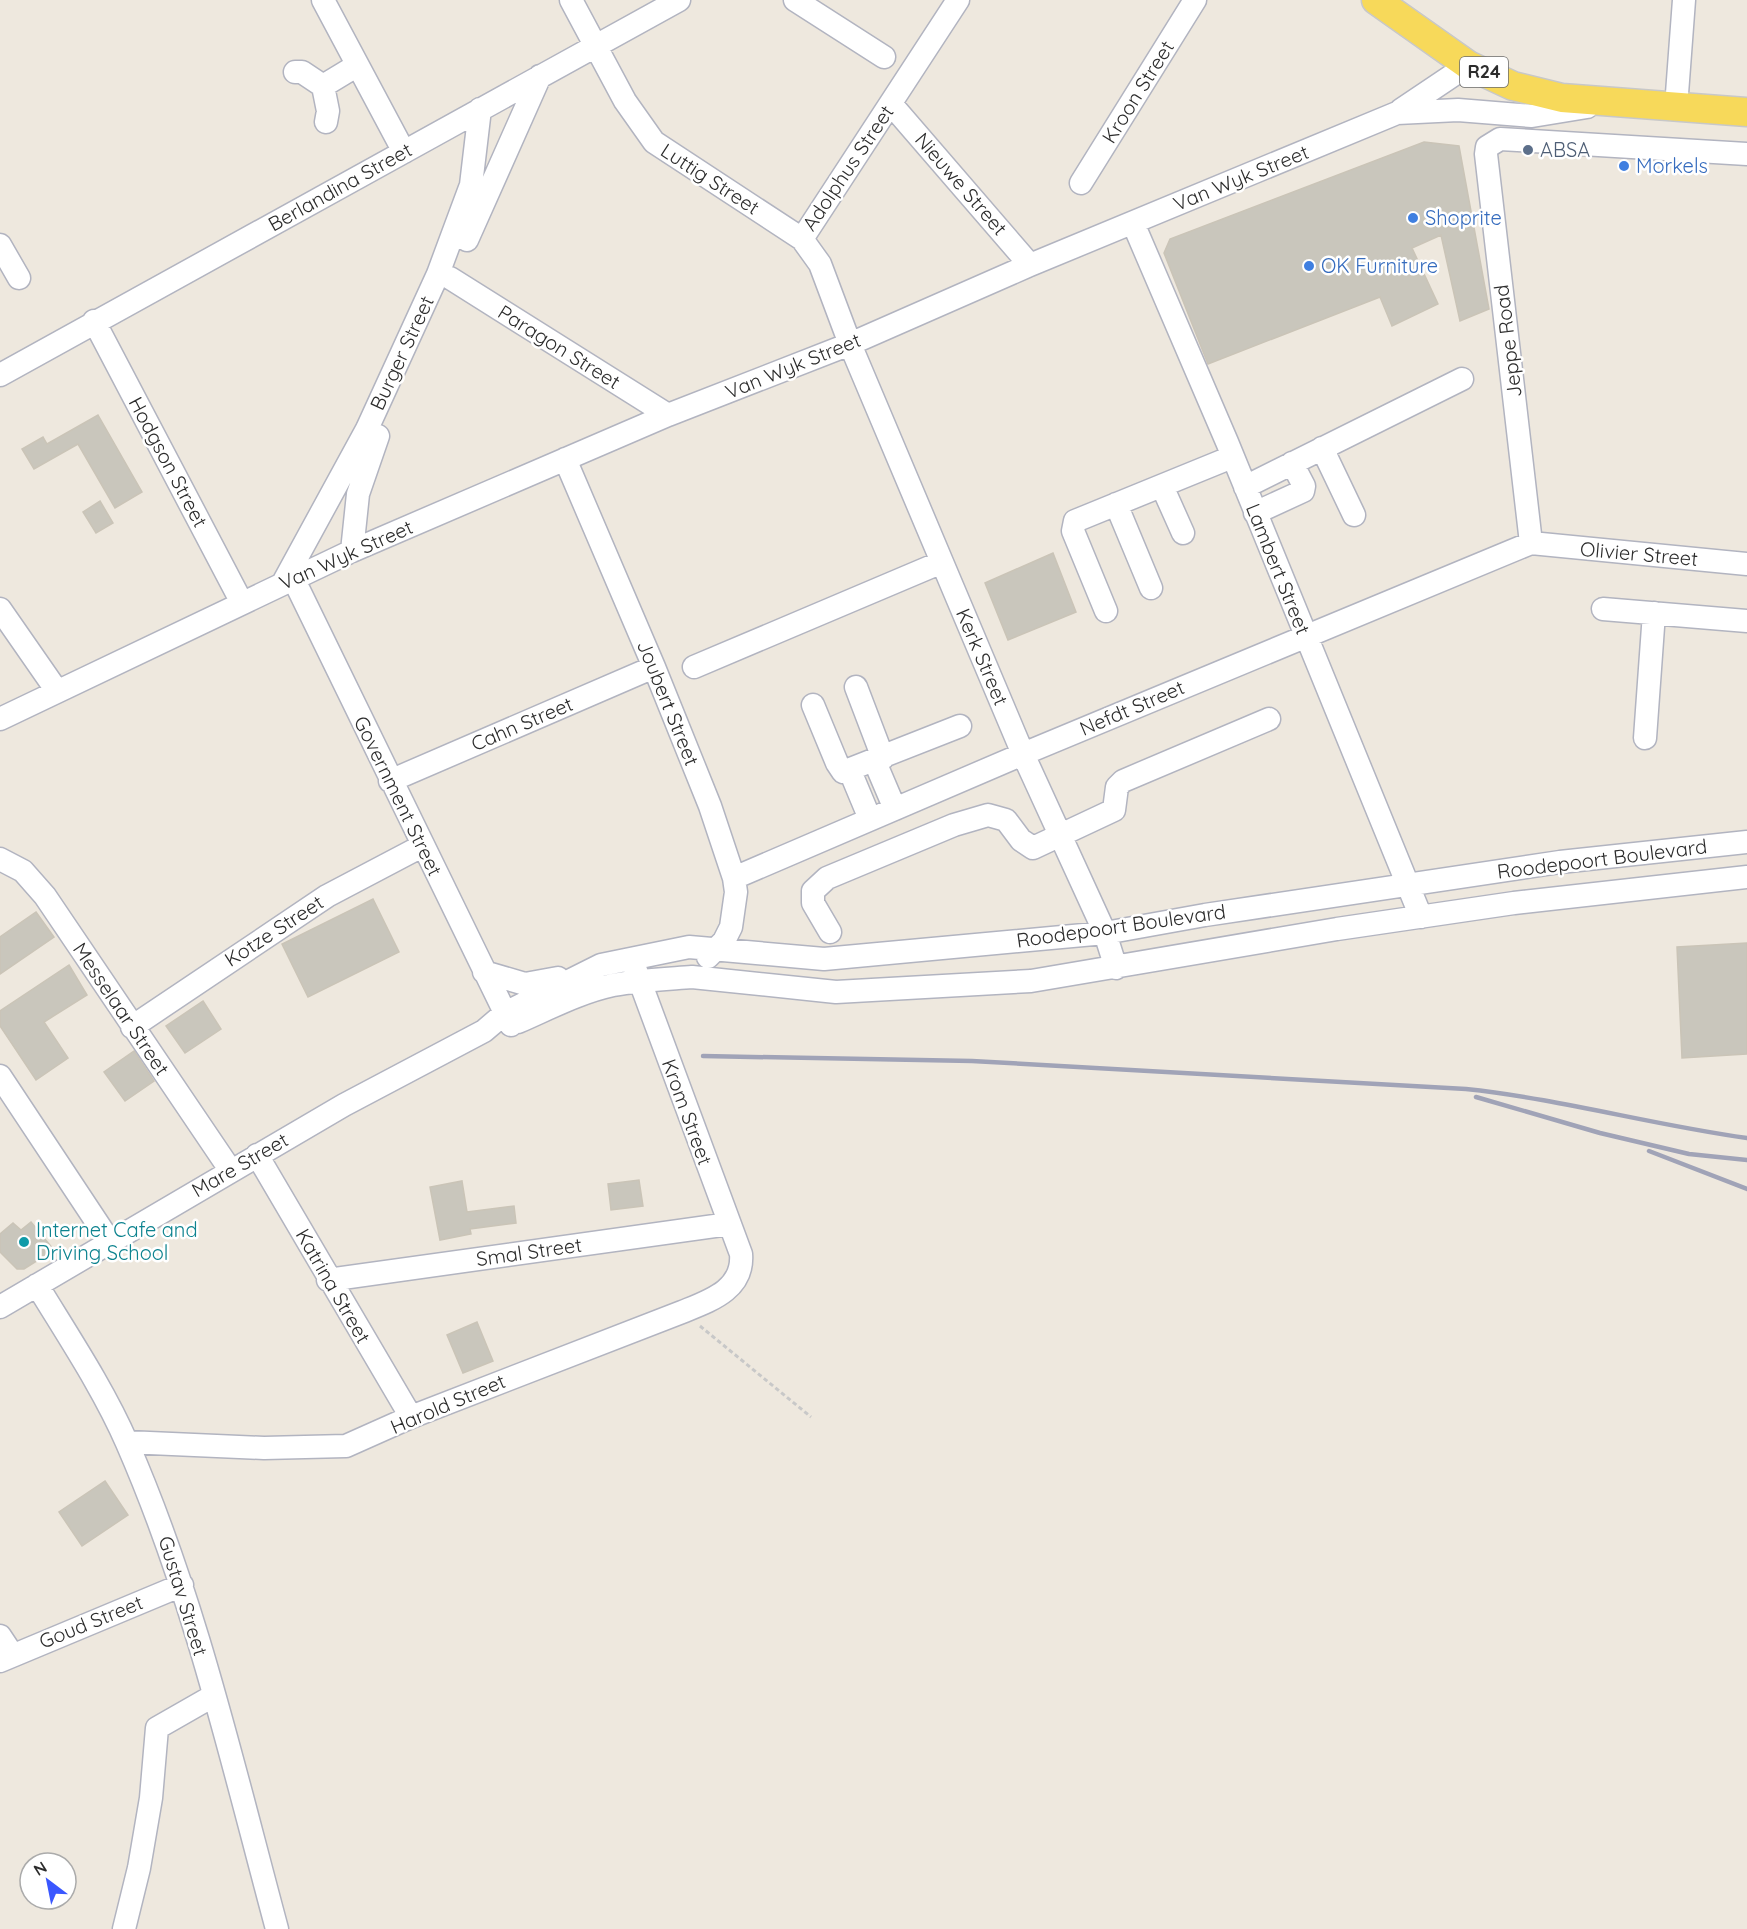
<svg xmlns="http://www.w3.org/2000/svg" width="1747" height="1929" viewBox="0 0 1747 1929" font-family="Quicksand,sans-serif">
  <rect width="100%" height="100%" fill="#eee8de"/>
  <path fill="#c9c6bc" stroke="#cac4b7" stroke-width="1.5" d="M1424,142L1459,146L1489,309L1460,321L1441,235L1412,248L1438,304L1392,326L1380,297L1208,364L1164,253L1170,239Z
    M98,415L142,492L115,508L78,444L34,469L22,449L43,437L47,444Z
    M100,501L113,523L96,533L83,512Z
    M1053,553L1076,612L1008,640L985,583Z
    M373,899L399,952L308,997L282,944Z
    M36,912L54,937L0,974V937Z
    M1747,943V1054L1682,1058L1677,947Z
    M69,965L87,995L44,1022L68,1058L36,1080L0,1026V1011Z
    M203,1001L221,1029L185,1053L166,1026Z
    M134,1051L154,1081L125,1101L104,1072Z
    M639,1180L643,1206L611,1210L608,1184Z
    M462,1181L467,1212L514,1206L516,1223L470,1229L471,1234L440,1240L430,1187Z
    M31,1222L54,1250L24,1269H17L0,1252V1234L13,1223L21,1230Z
    M477,1322L493,1361L463,1373L447,1335Z
    M105,1481L128,1515L82,1546L59,1512Z"/>
  <g fill="none" stroke-linecap="round" stroke-linejoin="round">
    <defs>
      <path id="minor" d="M323,0L404,152
        M571,0L625,101L654,142L802,239L820,264L850,344L942,562L1023,754L1105,933L1116,968
        M795,0L884,57
        M295,72H302L323,86L356,66
        M323,86L328,111L326,122
        M891,104L1030,265
        M1676,107L1684,0
        M1401,110L1468,65
        M1081,183L1195,0
        M1133,223L1227,442L1421,917
        M802,239L958,0
        M467,240L540,76
        M0,245L19,278
        M450,278L668,415
        M94,321L242,603
        M0,375L679,0
        M1322,448L1354,515
        M565,459L654,667L710,806L734,878L736,892L731,927L724,941L708,957
        M1162,486L1183,533
        M1245,487L1462,379
        M1116,504L1151,588
        M1255,513L1303,491L1304,486L1292,463
        M1531,543L1486,154L1487,147L1500,139L1747,154
        M352,551L358,494L378,436
        M293,578L511,1025
        M283,583L367,429L438,274L471,185L480,109
        M0,609L57,691
        M1603,609L1747,621
        M1106,611L1073,531L1075,521L1232,457
        M694,667L942,562
        M856,687L883,758
        M813,705L837,763L843,772L960,726
        M0,719L352,551L668,415L850,344L1030,265L1397,113L1458,110L1532,116L1587,107
        M1645,738L1654,613
        M875,762L895,809
        M850,771L870,819
        M390,781L654,667
        M0,859L23,871L45,896L231,1171
        M734,878L1023,754L1531,543L1747,564
        M830,932L813,903V891L827,878L954,825L988,815L1006,820L1021,840L1033,848L1114,810L1117,787L1123,781L1269,719
        M484,972L525,984L558,978
        M518,1022C548,1009 580,992 613,985C639,980 666,979 692,977L836,992L1031,981L1337,929L1514,903L1747,877
        M132,1027L327,896L422,846
        M0,1076L110,1242
        M257,1155L411,1417
        M328,1280L729,1224
        M37,1285C68,1336 103,1388 127,1443C195,1598 233,1766 277,1929
        M0,1307L344,1105L484,1031L505,1013L601,965L689,947L824,959L1105,933L1205,915L1560,862L1747,842
        M127,1442L264,1448L346,1446L411,1417L682,1312C709,1301 744,1290 741,1254L635,968
        M0,1636L12,1654
        M0,1661L182,1585
        M124,1929L139,1868L151,1798L157,1728L213,1696"/>
      <path id="major" d="M1376,0L1468,65L1513,86L1562,98L1747,112"/>
    </defs>
    <use href="#minor" stroke="#b2b4c0" stroke-width="25"/>
    <use href="#major" stroke="#c8c8c8" stroke-width="31"/>
    <path stroke="#c8c8c8" stroke-width="3" stroke-dasharray="4.5 3" stroke-linecap="butt" d="M700,1326L811,1417"/>
    <use href="#minor" stroke="#fff" stroke-width="22"/>
    <use href="#major" stroke="#f7d95a" stroke-width="28"/>
    <path stroke="#a0a3b7" stroke-width="4.5" d="M703,1056L972,1061L1466,1089C1561,1099 1652,1125 1747,1138
      M1476,1097L1600,1133L1689,1154L1747,1160
      M1649,1151L1747,1189"/>
  </g>
  <circle fill="#5c6f8a" stroke="#fff" stroke-width="2" cx="1528" cy="150" r="6"/>
  <g fill="#3f7fe0" stroke="#fff" stroke-width="2">
    <circle cx="1624" cy="166" r="6"/>
    <circle cx="1413" cy="218" r="6"/>
    <circle cx="1309" cy="266" r="6"/>
  </g>
  <circle fill="#0f9aa8" stroke="#fff" stroke-width="2" cx="24" cy="1242" r="6"/>
  <g text-anchor="middle" stroke-width="5" stroke-linejoin="round" paint-order="stroke">
    <rect fill="#fff" stroke="#6b6b6b" stroke-width="1.5" x="1460" y="57" width="48" height="30" rx="4.5"/>
    <g font-size="18" font-weight="bold" fill="#2c2c2c">
      <text x="1484" y="78">R24</text>
    </g>
    <g font-size="20" fill="#2c2c2c" stroke="#fff">
      <text transform="translate(1138 92) rotate(-58)" y="7">Kroon Street</text>
      <text transform="translate(848 168) rotate(-56)" y="7">Adolphus Street</text>
      <text transform="translate(1241 178) rotate(-22)" y="7">Van Wyk Street</text>
      <text transform="translate(710 179) rotate(33)" y="7">Luttig Street</text>
      <text transform="translate(961 184) rotate(49)" y="7">Nieuwe Street</text>
      <text transform="translate(340 187) rotate(-29)" y="7">Berlandina Street</text>
      <text transform="translate(1508 341) rotate(-97)" y="7">Jeppe Road</text>
      <text transform="translate(559 347) rotate(32)" y="7">Paragon Street</text>
      <text transform="translate(402 353) rotate(-65)" y="7">Burger Street</text>
      <text transform="translate(793 366) rotate(-22)" y="7">Van Wyk Street</text>
      <text transform="translate(168 462) rotate(62)" y="7">Hodgson Street</text>
      <text transform="translate(1639 554) rotate(5)" y="7">Olivier Street</text>
      <text transform="translate(346 555) rotate(-24)" y="7">Van Wyk Street</text>
      <text transform="translate(1278 569) rotate(68)" y="7">Lambert Street</text>
      <text transform="translate(982 657) rotate(67)" y="7">Kerk Street</text>
      <text transform="translate(668 703) rotate(68)" y="7">Joubert Street</text>
      <text transform="translate(1132 708) rotate(-23)" y="7">Nefdt Street</text>
      <text transform="translate(522 724) rotate(-23)" y="7">Cahn Street</text>
      <text transform="translate(398 796) rotate(64)" y="7">Government Street</text>
      <text transform="translate(1602 859) rotate(-7)" y="7">Roodepoort Boulevard</text>
      <text transform="translate(1121 926) rotate(-8)" y="7">Roodepoort Boulevard</text>
      <text transform="translate(274 931) rotate(-33)" y="7">Kotze Street</text>
      <text transform="translate(121 1009) rotate(56)" y="7">Messelaar Street</text>
      <text transform="translate(687 1112) rotate(70)" y="7">Krom Street</text>
      <text transform="translate(240 1165) rotate(-30)" y="7">Mare Street</text>
      <text transform="translate(529 1252) rotate(-8)" y="7">Smal Street</text>
      <text transform="translate(333 1286) rotate(60)" y="7">Katrina Street</text>
      <text transform="translate(448 1404) rotate(-23)" y="7">Harold Street</text>
      <text transform="translate(183 1596) rotate(73)" y="7">Gustav Street</text>
      <text transform="translate(91 1622) rotate(-22)" y="7">Goud Street</text>
    </g>
    <g font-size="20" fill="#4e5e75" stroke="#fff" text-anchor="start">
      <text x="1540" y="157">ABSA</text>
    </g>
    <g font-size="20" fill="#366cbe" stroke="#fff" text-anchor="start">
      <text x="1636" y="173">Morkels</text>
      <text x="1425" y="225">Shoprite</text>
      <text x="1321" y="273">OK Furniture</text>
    </g>
    <g font-size="20" fill="#0d838f" stroke="#fff" text-anchor="start">
      <text x="36" y="1237">Internet Cafe and<tspan x="36" dy="23">Driving School</tspan></text>
    </g>
  </g>
  <g transform="translate(48 1881) rotate(328)"><circle r="28" fill="#ffffff" stroke="#ababab" stroke-width="1.5"/>
  <path d="M0-4.5L10 22L0 15L-10 22Z" fill="#3a57ff"/>
  <text y="-9" font-size="16" font-weight="bold" text-anchor="middle" fill="#2c2c2c">N</text>
  </g>
</svg>
